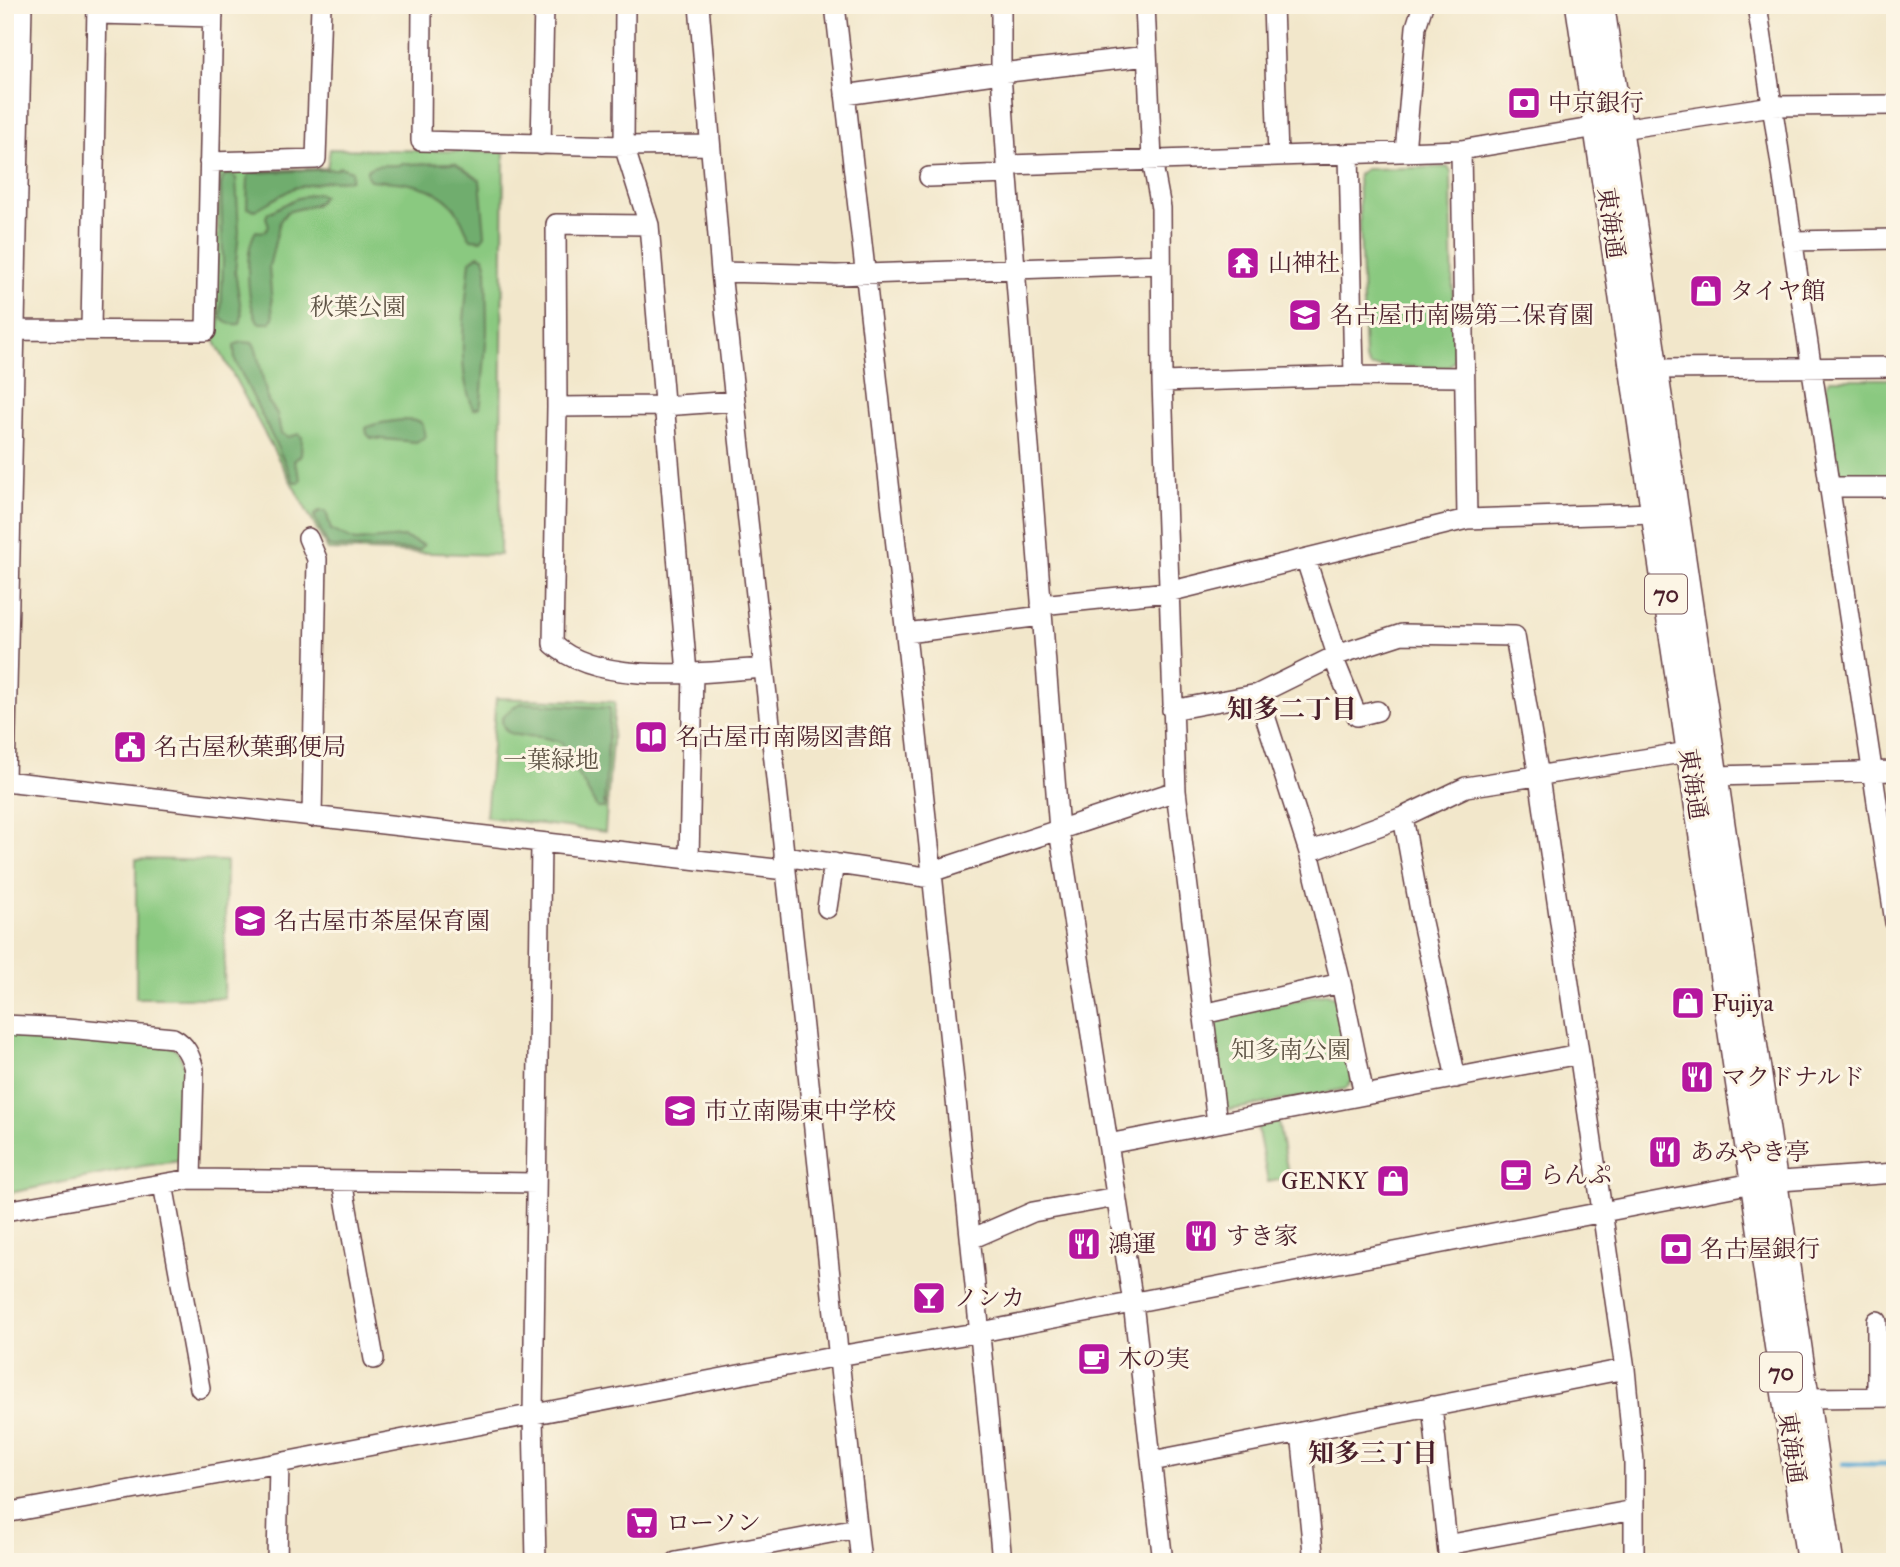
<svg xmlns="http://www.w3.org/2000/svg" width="1900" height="1567" viewBox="0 0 1900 1567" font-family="'IM FELL Great Primer','Noto Serif JP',serif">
  <rect width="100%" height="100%" fill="#fcf5e5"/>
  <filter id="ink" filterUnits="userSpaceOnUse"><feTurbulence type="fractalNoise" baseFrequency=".0143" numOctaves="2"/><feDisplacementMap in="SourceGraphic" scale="14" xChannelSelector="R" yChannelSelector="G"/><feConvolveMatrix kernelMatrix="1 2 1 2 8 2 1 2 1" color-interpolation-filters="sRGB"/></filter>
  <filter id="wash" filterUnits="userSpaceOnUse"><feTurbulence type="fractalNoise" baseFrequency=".00686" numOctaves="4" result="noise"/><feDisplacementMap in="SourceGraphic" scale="28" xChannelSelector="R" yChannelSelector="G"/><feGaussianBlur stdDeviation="1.57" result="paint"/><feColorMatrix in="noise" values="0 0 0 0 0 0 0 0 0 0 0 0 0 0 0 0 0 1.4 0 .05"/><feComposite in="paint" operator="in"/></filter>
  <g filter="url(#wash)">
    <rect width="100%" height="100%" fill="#f2e7cb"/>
    <path fill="#8ac980" stroke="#6a7456" stroke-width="2" d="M330,149L504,152L500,555L328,550L215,342L219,172L327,168Z
      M1448,167L1451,172L1454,361L1448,367H1370L1365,359L1358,174L1366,169Z
      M1830,379H1895V476H1845L1838,472L1826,385Z
      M496,698L615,702L605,832L486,817Z
      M136,859L226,861L224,998H136Z
      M1327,993L1335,997L1352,1081L1345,1089L1230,1110L1223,1105L1215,1024L1220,1018Z
      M5,1031L170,1046L178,1051L186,1070L180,1161L143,1166L5,1194Z
      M1278,1122L1289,1178L1268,1182L1257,1126Z"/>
    <path fill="#6fad6e" stroke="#5c664c" stroke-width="2" d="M455,163L480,180L485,235L481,240L471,239C463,229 462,215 452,205C430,182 399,182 370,180L367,176V170C378,161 391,168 403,164Z
      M340,167L352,171L351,180L328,181L294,188L255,210L247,208L248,176L250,173L336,169Z
      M229,174L236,178L239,232L235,272L242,315L240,324C232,325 226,324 221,318L223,261L221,186L223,177Z
      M317,193L323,196L317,204L287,212L280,221L269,267L273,318L269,323H259C246,304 244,250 256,231L264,232L269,226L266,217L268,213L295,199Z
      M478,255L484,257L486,264L487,332L481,402L480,407L474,409C454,370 466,304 470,261Z
      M242,342L253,343L256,349L268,401L277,414L281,433L288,437L299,434L302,437L301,455L294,461L301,479L299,482H294L235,360L234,345Z
      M402,420L419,421L423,425L425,437L416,442L371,438L367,434L366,428C373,423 393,421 402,420Z
      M319,511H326L331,530L355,541L403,537L424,545L419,550L332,547L328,546L314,516Z
      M521,703L610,708L604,808H597L583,782L573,769L562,743C554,740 547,738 539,737C524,735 501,739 502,718L513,707Z"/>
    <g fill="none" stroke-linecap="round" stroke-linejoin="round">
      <path stroke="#59a7d2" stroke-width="5" d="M1843,1464H1895"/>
    </g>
  </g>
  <g filter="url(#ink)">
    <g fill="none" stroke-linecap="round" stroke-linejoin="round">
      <defs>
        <path id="minor" d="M422,5L421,141L624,146L710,145
          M625,5L624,146L649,225L687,673
          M699,5L721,272L861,1562
          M835,5C894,524 953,1042 1002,1562
          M1001,5V73L1007,165L1059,830L1133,1303L1163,1562
          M1145,5L1152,160L1161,208L1162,382L1176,791L1217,1123
          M1273,5L1278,156
          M1757,5L1895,922
          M97,14L213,17
          M845,95L1001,73L1147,56
          M541,145L544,5
          M1461,150L1467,519
          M1405,152L1416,27L1423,5
          M1349,154L1354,376
          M209,162L316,159L321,5
          M1007,165L1461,150L1597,127L1621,129L1772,106L1895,105
          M929,177L1008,174
          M649,225L556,224L557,407L553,644C599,687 704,672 764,668
          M1792,241L1895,239
          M721,272L836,275L1161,264
          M91,329L97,5
          M14,330L206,331L213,5
          M1655,369L1895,367
          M1162,382L1354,376L1463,377
          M557,407L663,406L735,401
          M1829,487H1895
          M308,538L317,559L312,817
          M1306,560L1337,655
          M1041,605L1168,592L1467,519L1654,513
          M906,633L1042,616
          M1333,657L1357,716L1377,711
          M1172,710L1258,694
          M1716,776L1895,771
          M5,780L22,5
          M5,781L785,870
          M1403,817L1422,922L1456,1078
          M1309,852L1403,817L1466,787L1688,752
          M784,856L932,878
          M689,859L693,673
          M931,872L1176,791
          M827,908L834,863
          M1203,1014L1341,983
          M5,1025L68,1028L173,1038C186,1045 190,1055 194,1069L191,1179
          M1364,1095L1341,983L1309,852L1258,694L1337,655L1402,634L1515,636L1539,777L1625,1369L1634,1462V1562
          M1108,1144L1579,1054
          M342,1181L374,1359
          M163,1184L200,1388
          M5,1211L191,1179L536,1183
          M971,1239L1033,1212L1116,1197
          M1877,1397V1321
          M1807,1398L1895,1397
          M1432,1406L1449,1562
          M1301,1432L1314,1562
          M1152,1461L1625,1369
          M5,1513L279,1463L838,1356L981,1332L1753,1183L1895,1173
          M1447,1545L1634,1510
          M277,1562L279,1463
          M536,1562L533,1415L541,843
          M676,1562L857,1528"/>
        <path id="major" d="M1578,5L1809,1562
          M1602,5L1831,1562"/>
      </defs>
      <use href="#minor" stroke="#633d43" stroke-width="22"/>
      <use href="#major" stroke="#633d43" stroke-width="27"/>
      <use href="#minor" stroke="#fff" stroke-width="19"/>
      <use href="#major" stroke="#fff" stroke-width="24"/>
    </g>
  </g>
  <defs>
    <symbol id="bank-square" viewBox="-11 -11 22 22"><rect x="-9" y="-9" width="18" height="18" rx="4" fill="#b5179e" stroke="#fcf5e5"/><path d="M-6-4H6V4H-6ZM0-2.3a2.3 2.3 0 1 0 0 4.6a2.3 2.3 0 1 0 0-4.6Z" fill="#fff"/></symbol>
    <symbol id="temple-square" viewBox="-11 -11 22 22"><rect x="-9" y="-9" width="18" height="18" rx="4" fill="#b5179e" stroke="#fcf5e5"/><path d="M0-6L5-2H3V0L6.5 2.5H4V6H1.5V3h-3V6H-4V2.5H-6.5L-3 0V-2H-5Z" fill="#fff"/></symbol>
    <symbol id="shop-square" viewBox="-11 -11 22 22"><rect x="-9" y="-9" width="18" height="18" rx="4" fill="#b5179e" stroke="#fcf5e5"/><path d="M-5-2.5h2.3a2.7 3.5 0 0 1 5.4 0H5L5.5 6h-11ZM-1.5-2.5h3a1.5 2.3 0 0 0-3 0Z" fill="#fff"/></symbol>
    <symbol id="school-square" viewBox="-11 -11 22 22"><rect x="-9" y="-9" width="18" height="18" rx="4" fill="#b5179e" stroke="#fcf5e5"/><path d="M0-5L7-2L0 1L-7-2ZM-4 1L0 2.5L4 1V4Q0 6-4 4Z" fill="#fff"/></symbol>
    <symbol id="library-square" viewBox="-11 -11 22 22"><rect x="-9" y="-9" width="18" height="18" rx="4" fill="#b5179e" stroke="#fcf5e5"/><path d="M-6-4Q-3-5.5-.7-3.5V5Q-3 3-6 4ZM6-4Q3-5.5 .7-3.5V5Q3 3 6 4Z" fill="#fff"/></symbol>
    <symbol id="civic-square" viewBox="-11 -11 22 22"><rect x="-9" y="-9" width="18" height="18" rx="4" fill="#b5179e" stroke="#fcf5e5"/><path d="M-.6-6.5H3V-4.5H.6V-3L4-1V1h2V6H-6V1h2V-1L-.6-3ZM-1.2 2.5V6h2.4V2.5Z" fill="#fff"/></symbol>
    <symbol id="restaurant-square" viewBox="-11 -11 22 22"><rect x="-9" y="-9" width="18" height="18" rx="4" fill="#b5179e" stroke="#fcf5e5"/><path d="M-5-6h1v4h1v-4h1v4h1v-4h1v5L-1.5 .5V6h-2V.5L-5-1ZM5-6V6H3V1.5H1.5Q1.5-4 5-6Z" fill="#fff"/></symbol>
    <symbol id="cafe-square" viewBox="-11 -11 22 22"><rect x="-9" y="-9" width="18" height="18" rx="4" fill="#b5179e" stroke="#fcf5e5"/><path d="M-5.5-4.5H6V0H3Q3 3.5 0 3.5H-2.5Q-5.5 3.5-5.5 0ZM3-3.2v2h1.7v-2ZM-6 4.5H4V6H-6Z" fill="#fff"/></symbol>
    <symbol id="bar-square" viewBox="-11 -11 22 22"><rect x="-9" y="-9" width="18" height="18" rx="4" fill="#b5179e" stroke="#fcf5e5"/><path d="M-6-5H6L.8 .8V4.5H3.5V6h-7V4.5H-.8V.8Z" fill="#fff"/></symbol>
    <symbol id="supermarket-square" viewBox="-11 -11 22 22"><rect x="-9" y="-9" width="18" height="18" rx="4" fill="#b5179e" stroke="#fcf5e5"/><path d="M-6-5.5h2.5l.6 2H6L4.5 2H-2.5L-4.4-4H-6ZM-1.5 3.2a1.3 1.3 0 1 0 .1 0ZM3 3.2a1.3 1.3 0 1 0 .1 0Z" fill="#fff"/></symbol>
  </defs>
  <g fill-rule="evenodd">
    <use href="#bank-square" x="1505" y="84" width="38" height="38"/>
    <use href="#temple-square" x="1224" y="244" width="38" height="38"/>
    <use href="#shop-square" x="1687" y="272" width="38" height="38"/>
    <use href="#school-square" x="1286" y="296" width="38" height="38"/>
    <use href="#library-square" x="632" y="718" width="38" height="38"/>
    <use href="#civic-square" x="111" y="728" width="38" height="38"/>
    <use href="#school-square" x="231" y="902" width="38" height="38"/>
    <use href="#shop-square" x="1669" y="984" width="38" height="38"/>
    <use href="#restaurant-square" x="1678" y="1058" width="38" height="38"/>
    <use href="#school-square" x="661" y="1092" width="38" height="38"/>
    <use href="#restaurant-square" x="1646" y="1133" width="38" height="38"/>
    <use href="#cafe-square" x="1497" y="1156" width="38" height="38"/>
    <use href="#shop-square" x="1374" y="1162" width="38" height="38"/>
    <use href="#restaurant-square" x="1182" y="1217" width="38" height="38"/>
    <use href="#restaurant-square" x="1065" y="1225" width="38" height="38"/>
    <use href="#bank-square" x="1657" y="1230" width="38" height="38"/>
    <use href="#bar-square" x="910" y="1279" width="38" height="38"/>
    <use href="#cafe-square" x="1075" y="1340" width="38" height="38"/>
    <use href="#supermarket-square" x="623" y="1504" width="38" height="38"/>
  </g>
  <g text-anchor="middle" stroke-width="6" stroke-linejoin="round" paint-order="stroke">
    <g fill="#fcf5e5" stroke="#7f5f63" stroke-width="2">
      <rect x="1645" y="574.5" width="42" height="39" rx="5"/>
      <rect x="1760" y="1352.5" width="42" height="39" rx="5"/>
    </g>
    <g font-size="23" font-weight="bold" fill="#4a1f2b">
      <text x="1666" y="602">70</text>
      <text x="1781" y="1380">70</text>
    </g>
    <g font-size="24" fill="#4a1f2b" stroke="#fcf5e5" text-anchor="start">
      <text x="1548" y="111">中京銀行</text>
      <text x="1268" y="271">山神社</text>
      <text x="1730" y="299">タイヤ館</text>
      <text x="1330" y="323">名古屋市南陽第二保育園</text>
      <text x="676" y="745">名古屋市南陽図書館</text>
      <text x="154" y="755">名古屋秋葉郵便局</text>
      <text x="274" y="929">名古屋市茶屋保育園</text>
      <text x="1712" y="1011">Fujiya</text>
      <text x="1722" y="1085">マクドナルド</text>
      <text x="704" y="1119">市立南陽東中学校</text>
      <text x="1690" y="1160">あみやき亭</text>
      <text x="1540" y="1183">らんぷ</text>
      <text x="1368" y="1189" text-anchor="end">GENKY</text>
      <text x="1226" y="1244">すき家</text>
      <text x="1108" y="1252">鴻運</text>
      <text x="1700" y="1257">名古屋銀行</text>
      <text x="954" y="1306">ノンカ</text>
      <text x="1118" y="1367">木の実</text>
      <text x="666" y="1531">ローソン</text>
    </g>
    <g font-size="24" fill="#4a1f2b" stroke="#fcf5e5">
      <text transform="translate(1611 223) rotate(82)" y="8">東海通</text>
      <text transform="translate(1693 784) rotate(81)" y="8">東海通</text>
      <text transform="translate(1792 1448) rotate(82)" y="8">東海通</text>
    </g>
    <g font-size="24" fill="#5d5244" stroke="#fcf5e5">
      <text x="358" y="315">秋葉公園</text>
      <text x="551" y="768">一葉緑地</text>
      <text x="1291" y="1058">知多南公園</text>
    </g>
    <g font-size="26" font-weight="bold" fill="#4a1f2b" stroke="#fcf5e5">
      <text x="1292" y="718">知多二丁目</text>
      <text x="1373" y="1462">知多三丁目</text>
    </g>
  </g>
  <rect width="1900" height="1567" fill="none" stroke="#fcf5e5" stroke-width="28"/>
</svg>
